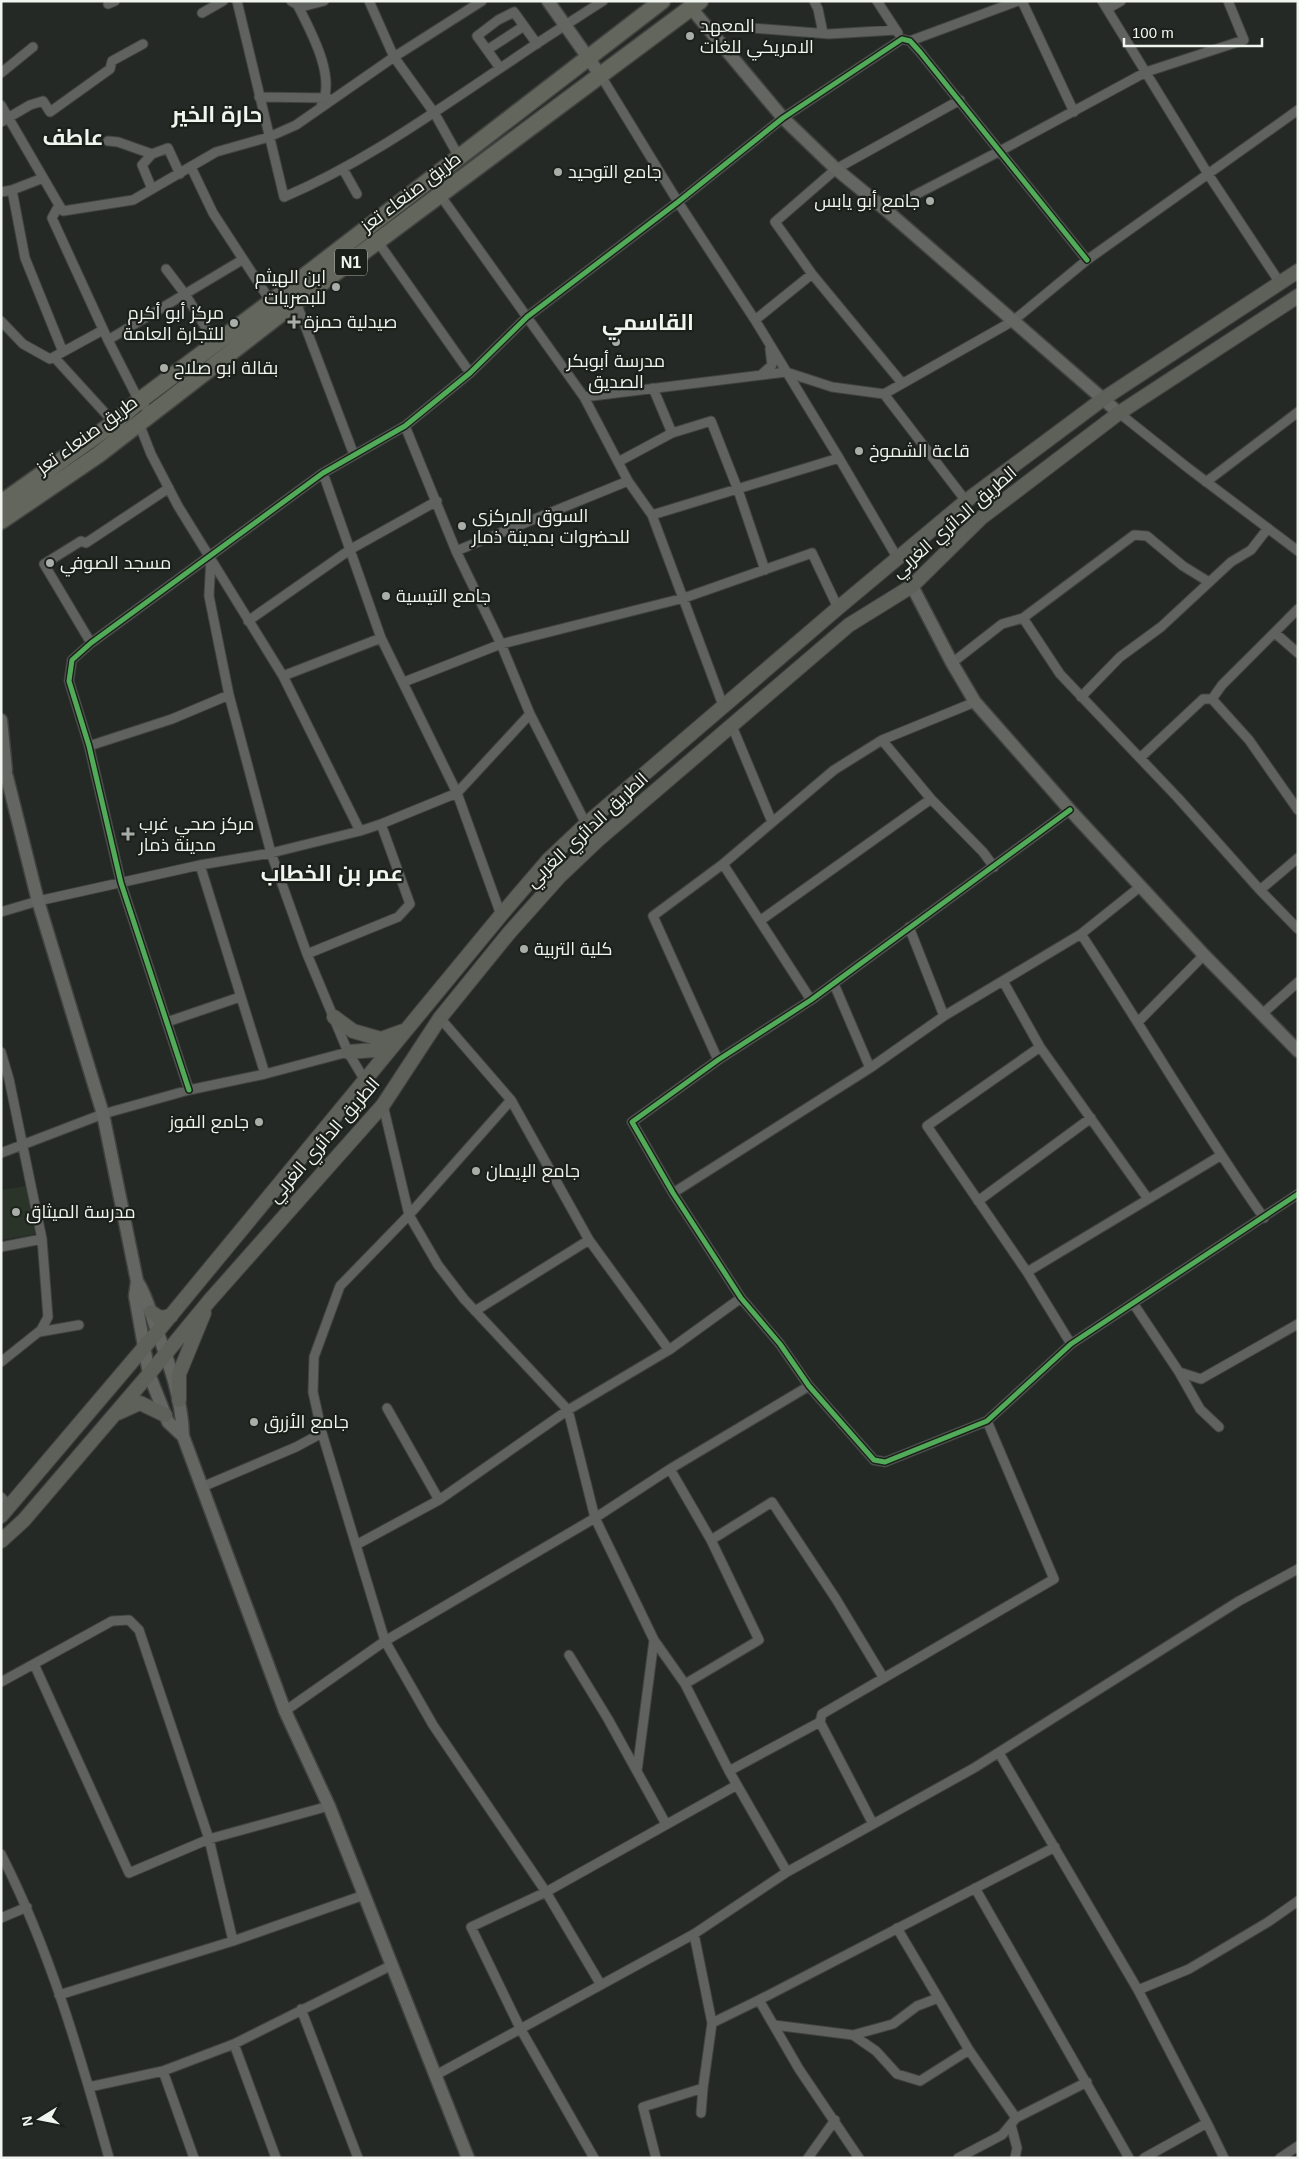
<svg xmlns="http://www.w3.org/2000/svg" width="1299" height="2159" viewBox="0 0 1299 2159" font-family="Arial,Cairo,sans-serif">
  <rect width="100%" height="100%" fill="#252925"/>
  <path fill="#2a3428" d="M26,1186L35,1234L1,1240V1190Z"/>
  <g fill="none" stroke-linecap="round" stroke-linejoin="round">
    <defs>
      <path id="street" d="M237,1L284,197C366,162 437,110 511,61C541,40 572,21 603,1
        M291,1L301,7L324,1
        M369,1L394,57L435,114L459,157
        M814,1L818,9L823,33
        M877,1L898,33
        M1022,1L1074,112
        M1102,1L1208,174L1280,283
        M108,4L115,1
        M298,6C311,32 337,78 321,106
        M1107,9L1121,1
        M202,13L223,1
        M706,27L752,28L829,34L896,30
        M910,41L1018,1
        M487,50L524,26
        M500,68L477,36L498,20L514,12L537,44
        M1,73L33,47
        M601,76L678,202L755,320L839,458L898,559
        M259,97L328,98
        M1,105L59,205L52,218L108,340L139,401L151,413
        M1,122L30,105L43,101L50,112L110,69L112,61L143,44
        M108,141L118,142L152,154L168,148L180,174
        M152,154L142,165L152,189
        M191,167L213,213L271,302
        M343,169L357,194
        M12,190L25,258L63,352
        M1,192L12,190L43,178
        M440,195L584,397L628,481L652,515L724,708
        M59,205L63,211L133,200L216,152L269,137L296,125L394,57L482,1
        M886,210L1000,151L1146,72L1244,40L1228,1
        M378,242L470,373
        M166,269L185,294L216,344
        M296,302L354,455
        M755,320L812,274
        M1,321L23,344L50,359L103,330
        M108,340L242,260
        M54,357L116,425
        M762,374L772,365L770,349
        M902,383L812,274L775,222L836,169L960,100
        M653,388L672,433
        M884,394L966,501
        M584,397L786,372L832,387L884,394L1013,321L1087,260L1298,110
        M1119,413L1188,468L1298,551
        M138,421L151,454L178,506L283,676L360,831
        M405,426L456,551L501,644L530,714L586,824
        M618,462L672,433L711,421L738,490L765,570
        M323,473L381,638L457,793L501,915
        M1206,482L1298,412
        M652,515L839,458
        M456,551L628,481
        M211,557L209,596L229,695L271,853L307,954L348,1052
        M1023,618L1060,674L1178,798L1260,890L1298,929
        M248,621L351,549L437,501
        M1275,633L1298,653
        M91,643L44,564L81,541L86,543L169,488
        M952,663L1002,624L1023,618L1134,535L1147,536L1183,566L1209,582
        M283,676L381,638
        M404,682L501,644L684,598L812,553L838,608
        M1081,697L1120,657L1161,627L1231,562L1251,550L1268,528
        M1212,699L1249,740L1298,810
        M732,726L772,822
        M882,740L931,799L983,852L994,867
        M89,746L172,719L229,695
        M1140,758L1203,699H1212L1222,685L1298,609
        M1070,810L811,1000L718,1060L632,1122L673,1193L741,1298L780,1344L809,1386L874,1460L885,1462L987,1421L1071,1344L1298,1194
        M723,864L811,1000
        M200,865L265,1074
        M1260,890L1298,858
        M1,912L38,901L200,865L271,853L360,831L381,824L457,793L530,714
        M761,920L931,799
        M909,927L944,1016
        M1081,934C1143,1028 1199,1126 1264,1218
        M307,954L398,917L410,904L381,824
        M1003,981L1040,1047L927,1126L1027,1272L1071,1344
        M834,984L870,1068
        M1261,1015L1298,982
        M440,1018L511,1100L589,1240L669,1350
        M167,1022L240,997
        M1138,1022L1204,955
        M1040,1047L1148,1199
        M1,1052L9,1079L42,1239L48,1317L41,1330L1,1362
        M718,1060L653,916L723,864L834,770L882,740L975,702
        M189,1090L121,883L89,746L69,681L72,660L91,643L323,473L405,426L470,373L527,317L678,202L783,118L902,39L910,41L920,52L1087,260
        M511,1100L409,1215L340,1286L314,1357L313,1392L322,1433L385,1641L433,1725L546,1892L601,1985
        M383,1105L409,1215L438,1265L464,1299L568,1410L595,1518L654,1640L685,1684L729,1771L787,1872
        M1,1153L103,1114L189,1090L265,1074L348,1052L364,1079
        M673,1193L870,1068L944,1016L1081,934L1141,886
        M978,1201L1091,1118
        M1,1247L42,1239
        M1027,1272L1220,1156
        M1133,1303L1179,1372L1201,1379L1298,1324
        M475,1311L589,1240
        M39,1332L79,1325
        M1179,1372L1200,1409L1219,1427
        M387,1408L439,1500
        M670,1469L711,1540L759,1640L685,1684
        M202,1487L296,1447L322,1433
        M1,1497L10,1507
        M711,1540L772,1502L836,1599L883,1677
        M356,1545L439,1500L568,1410L669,1350L741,1298
        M569,1655L608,1719L666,1824
        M34,1664L129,1873L209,1839L329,1806
        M1,1682L112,1621L129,1620L139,1630L209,1839L233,1941
        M285,1711L385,1641L595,1518L670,1469L809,1386
        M999,1753L1138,1990L1207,2123L1144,2158
        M637,1771L654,1640
        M729,1771L820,1722
        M873,1824L820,1722L822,1714L1054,1579L987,1421
        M1,1854C50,1950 80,2055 109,2158
        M975,1888L1129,2158
        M1,1918L27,1907
        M897,1928L969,2050L1016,2118L1002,2135L958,2158
        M1138,1990L1189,1969L1268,1922L1298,1901
        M59,1995L233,1941L364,1895
        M759,2000L1055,1847
        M301,2009L358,2158
        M712,2023L759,2000L799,2069L859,2158
        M774,2025L853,2035L893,2024L917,2006L938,1998
        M853,2035L876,2051L897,2074L920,2081L969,2050
        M234,2044L276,2158
        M163,2071L194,2158
        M436,2075L694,1934L787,1872L974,1768L1239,1601L1298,1569
        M89,2087L163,2071L234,2044L392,1965
        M701,2113L703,2088
        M1016,2118L1087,2082
        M1207,2123L1224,2158
        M1011,2125L1017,2148L1015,2158
        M594,2158L520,2028L471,1927L546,1892L737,1785
        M656,2158L643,2107L703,2088L712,2023L694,1934
        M808,2158L835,2120
        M1280,2158L1298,2146"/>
      <path id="secondary" d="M548,1L601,76
        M691,8L783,118L836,169L886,210L1119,413
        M912,586L952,663L975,702L1070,810L1204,955L1298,1051
        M1,720L6,770
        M1,761L7,777L38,901L103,1114L137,1281L135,1296L149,1374L168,1422L183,1436
        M137,1281C147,1296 151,1314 157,1331C170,1365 182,1400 183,1436L285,1711L329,1806L468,2158"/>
      <path id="primary" d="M334,1017L353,1031L381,1039L403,1031
        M348,1052L375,1050L391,1039
        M151,1312L160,1318L171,1316
        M179,1400V1374L204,1313
        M118,1413L140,1403L165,1415
        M1,1516L158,1331L501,915L549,859L586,824L838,608L966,501L1103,399L1298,271
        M1,1541L24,1520L149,1374L210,1300L383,1105L440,1018L509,933L559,877L598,840L849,625L912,586L981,518L1119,413L1298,296"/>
      <path id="highway" d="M1,503L114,423L139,401L271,302L662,1
        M1,521L98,455L296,302L700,1"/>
    </defs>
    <use href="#street" stroke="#404340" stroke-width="11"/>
    <use href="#secondary" stroke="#404340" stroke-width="15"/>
    <use href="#primary" stroke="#404340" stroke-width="16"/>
    <use href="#highway" stroke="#404340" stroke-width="19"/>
    <use href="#street" stroke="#5f625f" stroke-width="9"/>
    <use href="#secondary" stroke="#646661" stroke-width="12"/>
    <use href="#primary" stroke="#5e605a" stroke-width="14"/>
    <use href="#highway" stroke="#63665c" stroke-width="16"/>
    <defs>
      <path id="cycleway" d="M1070,810L811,1000L718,1060L632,1122L673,1193L741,1298L780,1344L809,1386L874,1460L885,1462L987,1421L1071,1344L1298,1194
        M189,1090L121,883L89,746L69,681L72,660L91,643L323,473L405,426L470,373L527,317L678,202L783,118L902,39L910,41L920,52L1087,260"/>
    </defs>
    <use href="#cycleway" stroke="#1b211a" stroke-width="8"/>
    <use href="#cycleway" stroke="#51ab58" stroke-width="5"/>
  </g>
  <g fill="#a9aea9" stroke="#1b211a" stroke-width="2">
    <circle cx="690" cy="36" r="5"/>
    <circle cx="558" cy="172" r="5"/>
    <circle cx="930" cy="201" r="5"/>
    <circle cx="336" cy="287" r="5"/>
    <path d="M291.5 314.5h5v5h5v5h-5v5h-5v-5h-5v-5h5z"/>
    <circle cx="234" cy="323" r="5"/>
    <circle cx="616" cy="342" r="5"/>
    <circle cx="164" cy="368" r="5"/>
    <circle cx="859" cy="451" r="5"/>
    <circle cx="462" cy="526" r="5"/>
    <circle cx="50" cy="563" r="5"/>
    <circle cx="386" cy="596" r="5"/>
    <path d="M125.5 826.5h5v5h5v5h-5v5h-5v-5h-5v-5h5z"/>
    <circle cx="524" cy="949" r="5"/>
    <circle cx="259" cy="1122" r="5"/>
    <circle cx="476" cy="1171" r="5"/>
    <circle cx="16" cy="1212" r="5"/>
    <circle cx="254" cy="1422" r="5"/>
  </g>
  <g text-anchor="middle" stroke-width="4.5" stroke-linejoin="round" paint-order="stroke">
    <rect fill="#1b211a" stroke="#b0b5b0" stroke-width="1" x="335" y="248.5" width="32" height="27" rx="4"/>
    <g font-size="16" font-weight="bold" fill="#f0f5f0">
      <text x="351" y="268">N1</text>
    </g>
    <g font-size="18" fill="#f0f5f0" stroke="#1b211a" text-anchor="start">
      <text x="700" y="32">المعهد<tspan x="700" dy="21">الامريكي للغات</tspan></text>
      <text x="568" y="178">جامع التوحيد</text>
      <text x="920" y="207" text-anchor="end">جامع أبو يابس</text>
      <text x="326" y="283" text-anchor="end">ابن الهيثم<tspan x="326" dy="21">للبصريات</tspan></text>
      <text x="224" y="319" text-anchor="end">مركز أبو أكرم<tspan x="224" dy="21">للتجارة العامة</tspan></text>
      <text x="304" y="328">صيدلية حمزة</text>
      <text x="616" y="367" text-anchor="middle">مدرسة أبوبكر<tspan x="616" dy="21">الصديق</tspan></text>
      <text x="174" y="374">بقالة ابو صلاح</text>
      <text x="869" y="457">قاعة الشموخ</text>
      <text x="472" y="522">السوق المركزي<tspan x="472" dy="21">للحضروات بمدينة ذمار</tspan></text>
      <text x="60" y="569">مسجد الصوفي</text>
      <text x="396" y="602">جامع التيسية</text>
      <text x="139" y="830">مركز صحي غرب<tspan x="139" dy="21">مدينة ذمار</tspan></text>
      <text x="534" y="955">كلية التربية</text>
      <text x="249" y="1128" text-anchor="end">جامع الفوز</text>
      <text x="486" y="1177">جامع الإيمان</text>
      <text x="26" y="1218">مدرسة الميثاق</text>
      <text x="264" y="1428">جامع الأزرق</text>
    </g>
    <g font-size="18" fill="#f0f5f0" stroke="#1b211a">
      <text transform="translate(411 192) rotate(-37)" y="6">طريق صنعاء تعز</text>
      <text transform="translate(87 435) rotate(-36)" y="6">طريق صنعاء تعز</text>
      <text transform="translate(954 522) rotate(-41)" y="6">الطريق الدائري الغربي</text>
      <text transform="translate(587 830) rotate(-43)" y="6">الطريق الدائري الغربي</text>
      <text transform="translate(324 1140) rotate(-49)" y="6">الطريق الدائري الغربي</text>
    </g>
    <g font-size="22" font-weight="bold" fill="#f0f5f0" stroke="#1b211a">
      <text x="217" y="122">حارة الخير</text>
      <text x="73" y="145">عاطف</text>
      <text x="648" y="330">القاسمي</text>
      <text x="332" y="881">عمر بن الخطاب</text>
    </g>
  </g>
  <rect width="1299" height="2159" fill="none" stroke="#f0f5f0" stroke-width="5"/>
  <g transform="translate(40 2119) rotate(260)" stroke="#1b211a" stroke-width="4" paint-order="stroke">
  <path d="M0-4L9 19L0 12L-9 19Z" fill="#f0f5f0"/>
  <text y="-8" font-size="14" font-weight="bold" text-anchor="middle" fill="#f0f5f0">N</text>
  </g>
  <path d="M1124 38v8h138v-8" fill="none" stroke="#f0f5f0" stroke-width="2.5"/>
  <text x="1132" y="38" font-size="15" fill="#f0f5f0" stroke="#1b211a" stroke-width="4" paint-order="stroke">100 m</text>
</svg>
